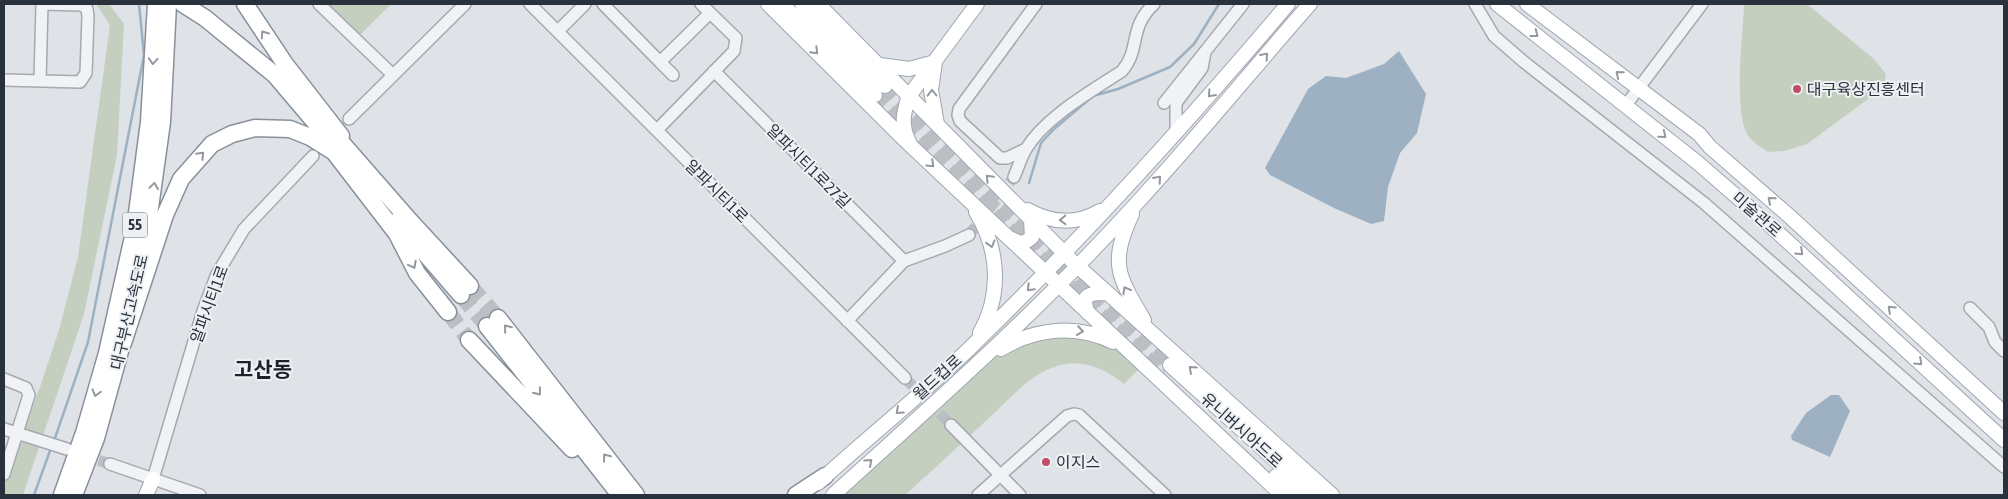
<svg xmlns="http://www.w3.org/2000/svg" width="2008" height="499" viewBox="0 0 2008 499" font-family="'Asap Condensed','Noto Sans KR',sans-serif">
  <rect width="100%" height="100%" fill="#dfe2e6"/>
  <path fill="#c5cfc0" d="M96,4H109L124,24L117,155L84,314L23,495H4V483L40,387L59,330L78,257L110,25Z
    M319,4H391L356,39Z
    M1744,4H1807L1874,59L1886,74L1883,88L1807,144L1784,151L1768,152C1761,147 1750,141 1746,132C1734,105 1743,35 1744,4Z
    M1100,336L1143,365L1124,384C1106,369 1080,358 1057,366C1030,374 1010,399 990,417C962,443 934,469 905,495H833L985,358L1021,338Z"/>
  <path fill="#9db1c3" d="M1399,51L1426,94L1417,133L1400,153L1388,187L1384,221L1371,224L1334,208L1270,175L1265,168L1308,89L1326,76L1346,78L1384,64Z
    M1831,395H1839L1850,411L1830,457L1792,440L1791,436L1806,413Z"/>
  <g fill="none" stroke-linecap="round" stroke-linejoin="round">
    <path stroke="#9db1c3" stroke-width="2.5" d="M1029,183L1041,143L1054,129L1093,96L1118,89L1170,67L1194,44L1219,4
      M54,441L88,342L144,55L139,4
      M34,495L51,448"/>
    <path stroke="#bbbfc4" stroke-width="11" stroke-dasharray="11 5.5" stroke-linecap="butt" d="M969,235L1014,177
      M905,378L951,425
      M83,455L110,464"/>
    <path stroke="#bbbfc4" stroke-width="14" stroke-dasharray="14 7" stroke-linecap="butt" d="M885,86L994,198L1170,365
      M875,95L986,207L1163,373"/>
    <path stroke="#bbbfc4" stroke-width="16" stroke-dasharray="16 8" stroke-linecap="butt" d="M470,286L498,318
      M461,295L487,326
      M448,312L469,340"/>
    <defs>
      <path id="minor" d="M319,4L393,75
        M530,4L905,378
        M603,4L660,62L710,13
        M1475,4L1494,36L1524,62L1704,203L2004,467
        M558,31L585,4
        M660,62L673,75
        M714,71L904,261
        M4,80L80,82L86,73L88,16L87,9L82,5L42,4L40,81
        M1164,103L1243,4
        M1626,105L1702,4
        M349,119L465,4
        M657,130L734,51L736,38L701,4
        M1176,134V103L1202,68L1205,52
        M1026,149L1007,158H1000L960,121L958,115L959,109L1036,4
        M1014,177C1018,168 1021,157 1026,149C1045,117 1092,91 1122,71C1141,49 1128,28 1154,4
        M1970,308L1989,327L1995,342L2004,351
        M847,321L904,261L945,246L969,235
        M4,379L26,388L29,395L4,474
        M951,425L1020,495
        M4,429L67,449
        M110,464L200,495
        M153,479L203,311L217,274L244,229L313,156
        M978,495L1067,416L1074,414L1079,415L1165,495"/>
      <path id="major" d="M768,4L910,145L1282,495
        M782,4L875,95
        M802,4L885,86
        M818,4L1073,262L1332,495
        M1497,4L1698,163L1774,229L2004,440
        M1527,4L1699,134L1710,147L1787,214L2004,413
        M935,62L931,90L937,124
        M880,65L909,69L935,62
        M909,142C901,126 903,113 909,96L977,4
        M1028,210C1051,223 1076,225 1100,211
        M976,212C999,249 1002,294 980,333
        M1132,214C1109,264 1118,276 1144,320
        M1012,239C1021,244 1024,244 1032,237L1031,219
        M1088,313C1080,294 1090,293 1106,293
        M1001,349C1036,328 1076,324 1113,342
        M1170,365L1314,495
        M1276,476L1296,495
        M818,483C869,436 924,393 973,345C1084,237 1188,122 1288,4
        M146,495L153,479
        M833,495C937,401 1042,308 1136,204C1196,139 1252,70 1310,4"/>
      <path id="highway" d="M183,4L205,18L275,75L337,148
        M245,4L285,64L341,136
        M334,134L410,221L470,286
        M397,221L461,295
        M144,251L162,122L168,4
        M498,318L636,495
        M487,326L620,495
        M469,340L572,449
        M123,343L165,215L181,179L212,144L232,134L255,128L290,129L310,137L334,152L397,234L417,273L448,312
        M62,495L84,433L107,353L135,228L149,122L156,4
        M74,495L96,438L125,333
        M796,495L825,476"/>
    </defs>
    <use href="#minor" stroke="#a5a9b0" stroke-width="14"/>
    <use href="#major" stroke="#9fa7b1" stroke-width="16"/>
    <use href="#highway" stroke="#87909b" stroke-width="19"/>
    <use href="#minor" stroke="#f1f2f5" stroke-width="11"/>
    <use href="#major" stroke="#fff" stroke-width="14"/>
    <use href="#highway" stroke="#fff" stroke-width="16"/>
  </g>
  <defs><path id="oneway-chevron" d="M-2-3.5L2.5 0L-2 3.5" fill="none" stroke-width="1.6" stroke-linecap="round" stroke-linejoin="round" transform="scale(1.25)"/></defs>
  <g stroke="#94989e">
    <use href="#oneway-chevron" transform="translate(264 34) rotate(-125)"/>
    <use href="#oneway-chevron" transform="translate(1535 34) rotate(38)"/>
    <use href="#oneway-chevron" transform="translate(815 51) rotate(45)"/>
    <use href="#oneway-chevron" transform="translate(1265 56) rotate(-49)"/>
    <use href="#oneway-chevron" transform="translate(153 61) rotate(94)"/>
    <use href="#oneway-chevron" transform="translate(1619 74) rotate(-141)"/>
    <use href="#oneway-chevron" transform="translate(932 93) rotate(-91)"/>
    <use href="#oneway-chevron" transform="translate(1211 94) rotate(132)"/>
    <use href="#oneway-chevron" transform="translate(1663 135) rotate(39)"/>
    <use href="#oneway-chevron" transform="translate(201 155) rotate(-46)"/>
    <use href="#oneway-chevron" transform="translate(931 164) rotate(44)"/>
    <use href="#oneway-chevron" transform="translate(989 178) rotate(-134)"/>
    <use href="#oneway-chevron" transform="translate(1158 179) rotate(-49)"/>
    <use href="#oneway-chevron" transform="translate(154 186) rotate(-82)"/>
    <use href="#oneway-chevron" transform="translate(1771 200) rotate(-139)"/>
    <use href="#oneway-chevron" transform="translate(1063 220) rotate(178)"/>
    <use href="#oneway-chevron" transform="translate(991 244) rotate(73)"/>
    <use href="#oneway-chevron" transform="translate(1800 252) rotate(43)"/>
    <use href="#oneway-chevron" transform="translate(413 265) rotate(62)"/>
    <use href="#oneway-chevron" transform="translate(1030 288) rotate(135)"/>
    <use href="#oneway-chevron" transform="translate(1126 290) rotate(-119)"/>
    <use href="#oneway-chevron" transform="translate(1891 309) rotate(-137)"/>
    <use href="#oneway-chevron" transform="translate(507 328) rotate(-129)"/>
    <use href="#oneway-chevron" transform="translate(1080 331) rotate(8)"/>
    <use href="#oneway-chevron" transform="translate(1919 362) rotate(43)"/>
    <use href="#oneway-chevron" transform="translate(1192 369) rotate(-138)"/>
    <use href="#oneway-chevron" transform="translate(538 392) rotate(52)"/>
    <use href="#oneway-chevron" transform="translate(96 393) rotate(106)"/>
    <use href="#oneway-chevron" transform="translate(899 411) rotate(138)"/>
    <use href="#oneway-chevron" transform="translate(606 457) rotate(-128)"/>
    <use href="#oneway-chevron" transform="translate(869 462) rotate(-42)"/>
  </g>
  <g fill="#bf4f65" stroke="#eef1f4" stroke-width="2">
    <circle cx="1797" cy="89" r="5"/>
    <circle cx="1046" cy="462" r="5"/>
  </g>
  <g text-anchor="middle" stroke-width="4" stroke-linejoin="round" paint-order="stroke">
    <rect fill="#eef1f4" stroke="#646b73" stroke-width="1" x="122.5" y="212.5" width="25" height="25" rx="4"/>
    <g font-size="15" font-weight="bold" fill="#29313c">
      <text x="135" y="230">55</text>
    </g>
    <g font-size="16" fill="#29313c" stroke="#eef1f4" text-anchor="start">
      <text x="1807" y="95">대구육상진흥센터</text>
      <text x="1056" y="468">이지스</text>
    </g>
    <g font-size="16" fill="#29313c" stroke="#eef1f4">
      <text transform="translate(809 166) rotate(45)" y="6">알파시티1로27길</text>
      <text transform="translate(717 191) rotate(45)" y="6">알파시티1로</text>
      <text transform="translate(1757 214) rotate(41)" y="6">미술관로</text>
      <text transform="translate(209 304) rotate(-70)" y="6">알파시티1로</text>
      <text transform="translate(129 312) rotate(-77)" y="6">대구부산고속도로</text>
      <text transform="translate(937 377) rotate(-42)" y="6">월드컵로</text>
      <text transform="translate(1242 430) rotate(42)" y="6">유니버시아드로</text>
    </g>
    <g font-size="21" font-weight="bold" fill="#1b222c" stroke="#eef1f4">
      <text x="263" y="377">고산동</text>
    </g>
  </g>
  <rect width="2008" height="499" fill="none" stroke="#29313c" stroke-width="10"/>
</svg>
